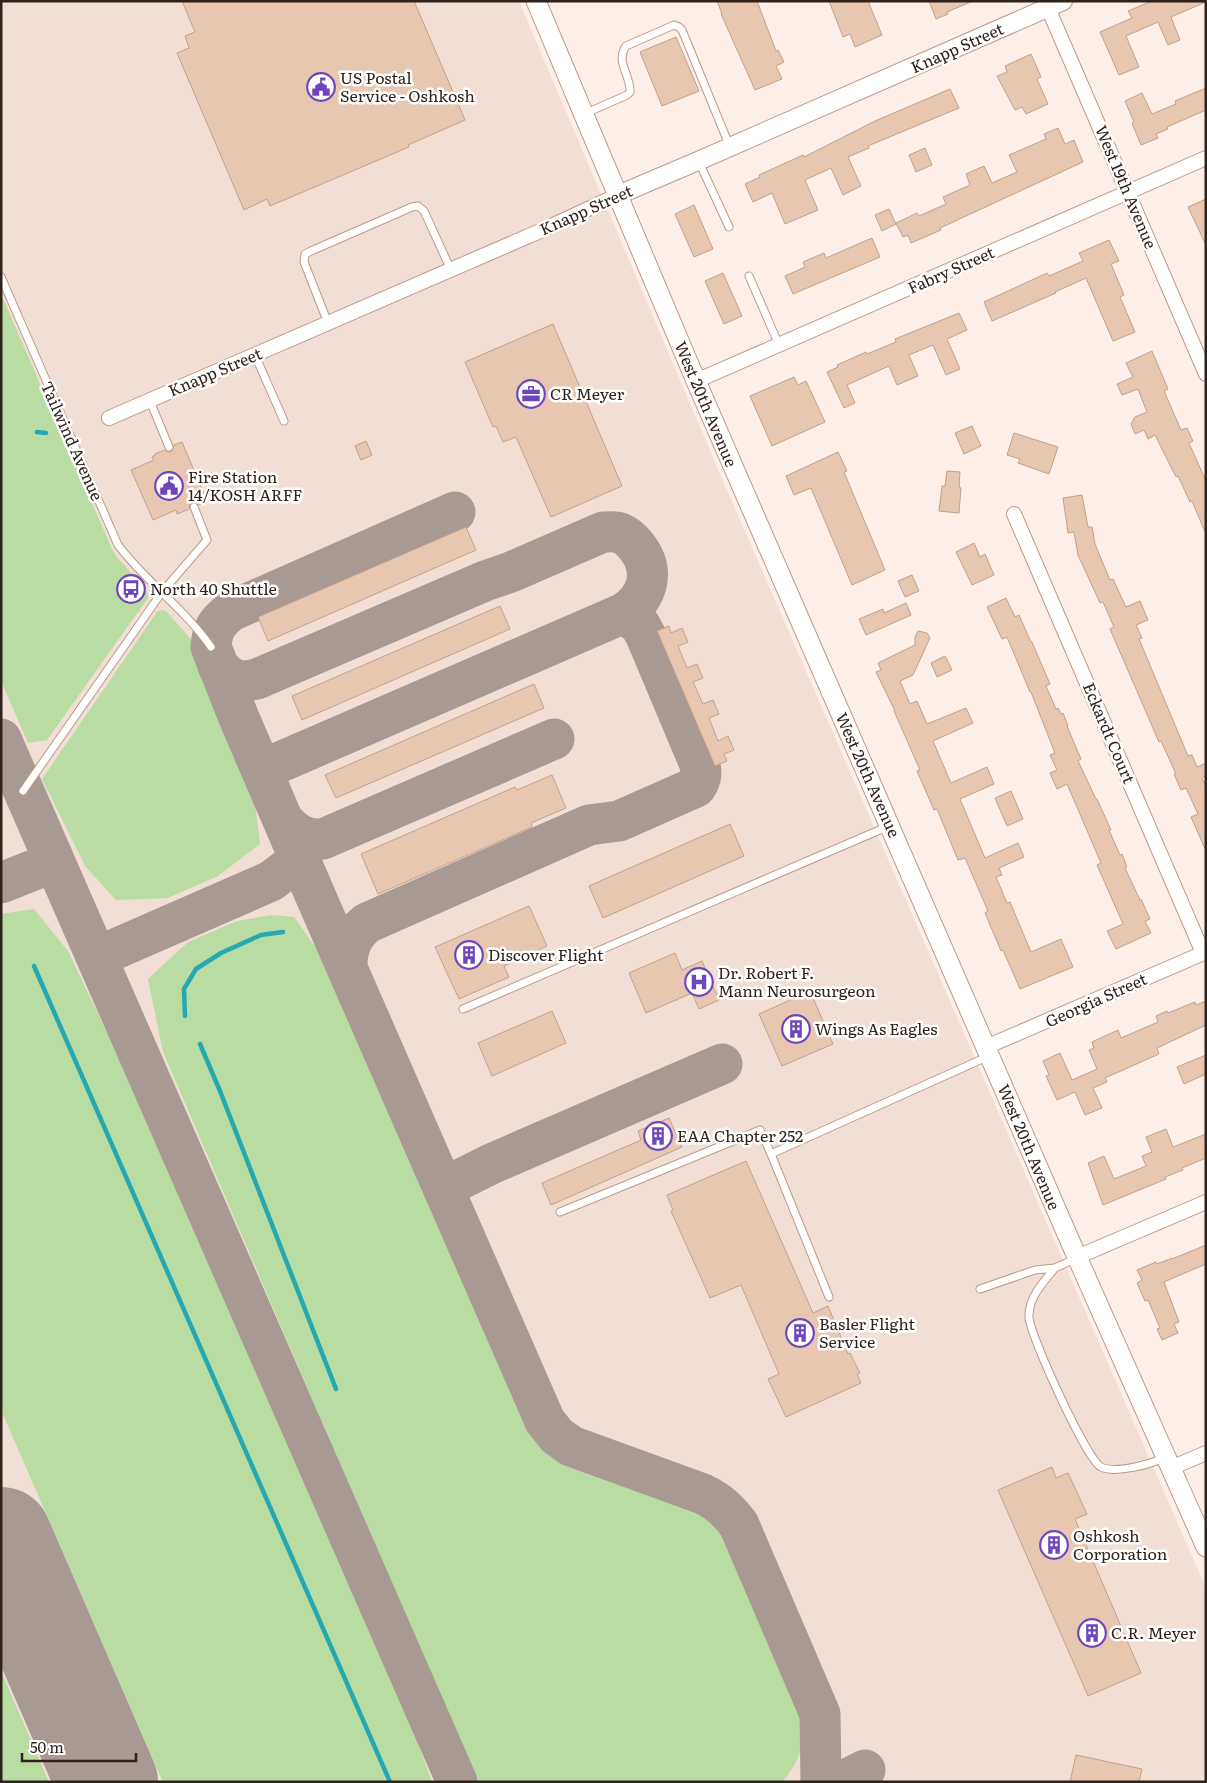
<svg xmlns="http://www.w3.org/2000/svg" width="1207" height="1783" viewBox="0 0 1207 1783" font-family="Literata,serif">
  <rect width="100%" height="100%" fill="#fdefe7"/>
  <path fill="#f1dfd5" d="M1,1H519L717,467L1206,1588V1782H1Z"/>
  <path fill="#b9dca3" d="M1,294L112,549L117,557L149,594L148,598L47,740L28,743L1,681Z
    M162,610L166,611L190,638L199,653L253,788L260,844L218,876L168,898L116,900L85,866L42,779L157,612Z
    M34,909L68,951L122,1064H125L416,1738L432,1782H163L1,1410V914Z
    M272,915L294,917L326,962L358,1019L537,1430L547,1443L560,1452L692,1503L708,1513L722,1532L800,1710C800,1716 803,1723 803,1730C804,1750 795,1768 782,1782H479L452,1724L163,1052L148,979L188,942L237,921Z
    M1,1671L49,1782H1Z"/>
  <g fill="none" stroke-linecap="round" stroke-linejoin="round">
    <path stroke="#25a8b2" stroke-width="4.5" d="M37,432L46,433
      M34,966L390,1782
      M185,1016L184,989L196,969L221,953L261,935L283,932
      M200,1044L220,1091L336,1389"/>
    <path stroke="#a89a93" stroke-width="41" d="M455,512L231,611C217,622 212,629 211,647L239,718L319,904L545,1421L557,1436L571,1446L703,1494C718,1501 730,1512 739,1525L820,1714L821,1782
      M218,666C231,680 238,683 257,679L485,581L511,572L603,532C609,532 617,531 622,534C628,536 633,542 637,547C655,570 649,597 624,613L262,770
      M1,739L457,1782
      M284,821C295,834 306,840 323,839L554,739
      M1,883L54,862
      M97,957L271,881L300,859
      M347,967C347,948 352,935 367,923L589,825L619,821L696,787C702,778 702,772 699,762L646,636L640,625L624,613
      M443,1188L491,1164L722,1064
      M841,1782L865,1770"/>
    <path stroke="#a89a93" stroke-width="102" d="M1,1538L107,1782"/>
  </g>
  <path fill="#e8c7b1" stroke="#bfa08b" d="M182,1H414L465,120L408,145L409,147L270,206L267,199L244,210L177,53L189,48L185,36L195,32Z
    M717,1H757L776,51L778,50L784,62L776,66L782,79L755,90L721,14H722Z
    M829,1H868L882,35L855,47L850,34L843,37Z
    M929,1H973L947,12L948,14L936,19Z
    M1152,1L1206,2L1171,17L1180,40L1168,45L1158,22L1126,36L1139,67L1119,75L1100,32L1132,18L1128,11Z
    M676,37L699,91L662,106L640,52Z
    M1031,54L1041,77L1037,79L1048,104L1026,114L1022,107L1015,110L997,76L1007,72L1005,66Z
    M1206,88V110L1167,127L1168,129L1156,134L1158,138L1141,145L1132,123L1134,122L1125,101L1142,93L1152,114L1176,104L1175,101Z
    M950,89L959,108L868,146L869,148L848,157L861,186L843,195L831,168L805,180L818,210L785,224L772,193L753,202L745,184L760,177L759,175L803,155L804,157L875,121Z
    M1058,128L1065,144L1074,140L1083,162L940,228L941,230L911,243L908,235L903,237L896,223L917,213L919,216L946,204L943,197L970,185L966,174L984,166L992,183L1017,172L1009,155L1046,139L1044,134Z
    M925,148L932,165L916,172L909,155Z
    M1206,199V245L1188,207Z
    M694,205L713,249L694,257L675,214Z
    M889,209L896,224L882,231L875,215Z
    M872,238L880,257L793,294L785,276L805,267L803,262L824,253L826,258Z
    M1109,240L1119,261L1111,264L1124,295L1120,297L1135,332L1113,341L1086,278L1055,292L1056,293L992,321L984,302L1047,273L1049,276L1083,261L1079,253Z
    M723,273L742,316L724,324L705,281Z
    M959,313L967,330L947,339L960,369L946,375L933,345L909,355L918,376L897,385L889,366L847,385L855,403L844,408L827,372L838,367L837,365L866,352L867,354L896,342L895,339Z
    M553,324L622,486L551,517L516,437L503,442L496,426L493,427L465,362Z
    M1152,351L1168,389L1164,391L1181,430L1187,428L1193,441L1189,443L1206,481V534L1192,501L1190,502L1178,476L1176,477L1155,435L1148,439L1144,430L1135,434L1131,424L1135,417L1147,412L1138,389L1122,395L1117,384L1133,377L1126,363Z
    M794,377L798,385L806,381L825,422L772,446L750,396Z
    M972,426L981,446L964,454L955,433Z
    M1014,433L1058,447L1049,474L1018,463L1020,459L1007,455Z
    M366,441L372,455L361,460L355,446Z
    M182,442L207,501L199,505L193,502L190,504L189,509L177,514L176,510L153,520L131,470L154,460L152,457L155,455V454L164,450L168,452H171L174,445Z
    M838,452L847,471L844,472L885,570L852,585L811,488L794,495L786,476Z
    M947,471L960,472L959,487L961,488L959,513L939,511L942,486H945Z
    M1082,495L1088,527H1092L1095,544L1110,580L1113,579L1126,607L1140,601L1148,620L1136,625L1142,638L1139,639L1188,756L1192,755L1197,767L1206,763V776L1202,778L1206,787V851L1191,817L1198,814L1186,788L1181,790L1174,774H1176L1161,741L1159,742L1110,629L1114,627L1103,602L1100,603L1078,555L1074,532L1068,533L1063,498Z
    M466,527L476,550L268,641L258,617Z
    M974,543L980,557L985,554L994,575L972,585L956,552Z
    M912,575L919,591L905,597L898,581Z
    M1006,598L1015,617L1019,615L1031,642H1032L1050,684L1046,686L1056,709L1058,708L1061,714L1063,713L1068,726H1067L1081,759L1078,761L1096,799H1097L1111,830H1109L1120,855L1122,854L1127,867L1125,868L1140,900L1141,899L1150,919L1145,921L1151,933L1116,949L1107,931L1123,924L1097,865L1101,863L1067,784L1057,789L1050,773L1057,770L1050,755L1055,753L1031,692H1030L1007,637L1002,639L987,607Z
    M906,603L911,615L866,635L859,619L883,609L884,613Z
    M500,606L510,629L302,720L292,696Z
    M669,626L671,633L682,628L688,642L678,646L687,668L697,664L703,678L693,682L703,704L713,700L719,714L709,718L718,741L728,736L734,750L724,754L727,761L715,766L657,631Z
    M918,631L927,633L930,638L913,675L900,681L910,704L917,701L927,724L966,708L973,723L933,741L951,783L987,767L994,784L960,799L985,858L1018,843L1024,857L999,868L1002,875L996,877L1007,903L1010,902L1031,952L1061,939L1073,967L1020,989L1003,950L1001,951L985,913L988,911L965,858L958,860L937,809L934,810L917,771L920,770L894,711H895L876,672L881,670L878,663L915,645V637Z
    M945,656L952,670L937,677L931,663Z
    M534,684L544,708L336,798L325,775Z
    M552,775L566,808L531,823L532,827L378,894L361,854L515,787L517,790Z
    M1011,791L1023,819L1007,826L995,798Z
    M730,824L744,856L603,918L589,886Z
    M529,906L547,946L504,966L509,977L459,999L435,947Z
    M675,953L682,970L702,961L719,1000L699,1009L692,993L646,1013L629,973Z
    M810,991L833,1044L782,1066L759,1014Z
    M1206,1001V1025L1157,1048L1159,1054L1105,1078L1107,1082L1093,1088L1102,1108L1085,1115L1075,1092L1057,1100L1046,1076L1049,1075L1043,1061L1060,1053L1072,1080L1097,1069L1089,1050L1094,1048L1092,1042L1118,1030L1121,1038L1158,1022L1156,1016L1167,1011L1168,1013L1195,1002L1196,1005Z
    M552,1011L566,1043L492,1076L478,1043Z
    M1206,1055V1074L1184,1084L1177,1067Z
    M669,1118L682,1147L551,1205L542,1183L641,1140L638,1131Z
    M1166,1129L1173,1147L1206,1134V1158L1182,1168L1183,1170L1165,1177L1166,1179L1103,1205L1088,1163L1104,1156L1114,1179L1146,1166L1142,1156L1152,1152L1146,1137Z
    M746,1161L813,1313L828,1306L848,1354L850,1353L860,1373L857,1374L861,1383L786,1417L768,1379L779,1374L741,1285L710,1298L671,1211L673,1210L667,1195Z
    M1206,1245V1264L1164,1282L1179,1322L1174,1324L1178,1333L1162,1340L1157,1329L1160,1328L1148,1300L1145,1301L1137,1283L1142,1280L1137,1270L1156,1262L1157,1264L1172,1258V1259Z
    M1052,1467L1056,1478L1068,1473L1087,1514L1075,1519L1141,1673L1088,1696L998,1490Z
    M1076,1755L1142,1769L1139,1782H1070Z"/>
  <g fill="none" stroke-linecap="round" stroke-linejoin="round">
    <defs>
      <path id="service" d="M584,114L627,95L630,92C631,75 615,62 626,46L674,25L679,27L682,30L730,147
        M699,162L729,227
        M749,276L779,345
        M1,277L118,545C146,582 185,609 211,647
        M328,323L304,262L305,254L311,251L412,207L418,206L424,211L451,270
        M255,355L284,421
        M150,401L169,447
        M23,791L162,592L207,540L194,507
        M463,1009L889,826
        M771,1154L829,1297
        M560,1212L760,1130L771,1154L989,1056
        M1055,1268C1044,1281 1028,1298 1029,1317C1030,1336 1087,1460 1101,1467C1116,1474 1150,1464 1164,1458
        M980,1289L1035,1270L1055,1268L1077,1258"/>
      <path id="minor" d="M1045,1L1206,374
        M696,381L1206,158
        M109,418L547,228L618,195
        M1014,514L1203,953
        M986,1047L1206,952
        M1077,1257L1206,1202
        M1171,1468L1206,1453"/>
      <path id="tertiary" d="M618,195L698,161L1063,1"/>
      <path id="secondary" d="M536,1L696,381L1077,1257L1206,1547"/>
    </defs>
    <use href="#service" stroke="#bb9a87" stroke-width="9"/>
    <use href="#minor" stroke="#bb9a87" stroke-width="16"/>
    <use href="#tertiary" stroke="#bb9a87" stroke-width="20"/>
    <use href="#secondary" stroke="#bb9a87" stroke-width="21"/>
    <use href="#service" stroke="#fff" stroke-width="7"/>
    <use href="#minor" stroke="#fff" stroke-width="14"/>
    <use href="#tertiary" stroke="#fff" stroke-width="18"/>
    <use href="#secondary" stroke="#fff" stroke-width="19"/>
  </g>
  <defs>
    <symbol id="civic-ring" viewBox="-11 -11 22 22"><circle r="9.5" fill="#fff" stroke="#6d46be" stroke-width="1.5"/><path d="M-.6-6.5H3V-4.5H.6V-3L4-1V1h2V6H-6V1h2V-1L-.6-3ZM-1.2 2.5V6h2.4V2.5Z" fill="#6d46be"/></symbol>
    <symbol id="office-ring" viewBox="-11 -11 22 22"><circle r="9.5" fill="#fff" stroke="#6d46be" stroke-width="1.5"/><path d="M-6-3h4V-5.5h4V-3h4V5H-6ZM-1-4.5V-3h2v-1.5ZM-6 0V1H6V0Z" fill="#6d46be"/></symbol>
    <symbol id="bus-ring" viewBox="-11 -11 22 22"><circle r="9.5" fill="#fff" stroke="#6d46be" stroke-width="1.5"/><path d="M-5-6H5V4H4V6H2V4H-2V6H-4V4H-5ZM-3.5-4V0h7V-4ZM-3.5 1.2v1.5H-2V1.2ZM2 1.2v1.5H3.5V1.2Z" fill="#6d46be"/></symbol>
    <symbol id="building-ring" viewBox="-11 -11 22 22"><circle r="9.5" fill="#fff" stroke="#6d46be" stroke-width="1.5"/><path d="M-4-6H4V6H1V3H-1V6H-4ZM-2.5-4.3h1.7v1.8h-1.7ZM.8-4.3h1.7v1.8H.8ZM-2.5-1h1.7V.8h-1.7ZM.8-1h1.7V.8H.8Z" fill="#6d46be"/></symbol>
    <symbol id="hospital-ring" viewBox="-11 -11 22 22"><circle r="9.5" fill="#fff" stroke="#6d46be" stroke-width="1.5"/><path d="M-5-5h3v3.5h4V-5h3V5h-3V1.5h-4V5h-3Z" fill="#6d46be"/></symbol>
  </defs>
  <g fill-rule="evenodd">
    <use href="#civic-ring" x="305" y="71" width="32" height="32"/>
    <use href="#office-ring" x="515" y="378" width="32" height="32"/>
    <use href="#civic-ring" x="153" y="470" width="32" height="32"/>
    <use href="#bus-ring" x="115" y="573" width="32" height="32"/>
    <use href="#building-ring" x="453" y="939" width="32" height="32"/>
    <use href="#hospital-ring" x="683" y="966" width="32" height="32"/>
    <use href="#building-ring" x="780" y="1013" width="32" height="32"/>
    <use href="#building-ring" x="642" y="1120" width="32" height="32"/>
    <use href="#building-ring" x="784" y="1317" width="32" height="32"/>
    <use href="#building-ring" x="1038" y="1529" width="32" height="32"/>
    <use href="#building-ring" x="1076" y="1617" width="32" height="32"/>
  </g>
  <g text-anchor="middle" stroke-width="5" stroke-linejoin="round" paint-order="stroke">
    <g font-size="16" fill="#2f221b" stroke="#fff">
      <text transform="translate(957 48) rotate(-24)" y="6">Knapp Street</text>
      <text transform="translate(1126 187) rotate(67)" y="6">West 19th Avenue</text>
      <text transform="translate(586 210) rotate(-24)" y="6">Knapp Street</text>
      <text transform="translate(951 270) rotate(-24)" y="6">Fabry Street</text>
      <text transform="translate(215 372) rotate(-23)" y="6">Knapp Street</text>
      <text transform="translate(706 404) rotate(67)" y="6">West 20th Avenue</text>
      <text transform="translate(72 441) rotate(66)" y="6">Tailwind Avenue</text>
      <text transform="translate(1109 733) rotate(67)" y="6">Eckardt Court</text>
      <text transform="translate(868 775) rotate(66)" y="6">West 20th Avenue</text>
      <text transform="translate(1096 1000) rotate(-24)" y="6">Georgia Street</text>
      <text transform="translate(1029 1147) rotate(67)" y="6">West 20th Avenue</text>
    </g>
    <g font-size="16" fill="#2f221b" stroke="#fff" text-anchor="start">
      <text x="340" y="84">US Postal<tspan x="340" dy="18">Service - Oshkosh</tspan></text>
      <text x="550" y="400">CR Meyer</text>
      <text x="188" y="483">Fire Station<tspan x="188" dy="18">14/KOSH ARFF</tspan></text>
      <text x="150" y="595">North 40 Shuttle</text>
      <text x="488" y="961">Discover Flight</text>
      <text x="718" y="979">Dr. Robert F.<tspan x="718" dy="18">Mann Neurosurgeon</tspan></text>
      <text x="815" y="1035">Wings As Eagles</text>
      <text x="677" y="1142">EAA Chapter 252</text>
      <text x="819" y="1330">Basler Flight<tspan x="819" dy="18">Service</tspan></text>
      <text x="1073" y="1542">Oshkosh<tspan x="1073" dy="18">Corporation</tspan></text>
      <text x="1111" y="1639">C.R. Meyer</text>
    </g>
  </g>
  <rect width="1207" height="1783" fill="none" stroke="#2f221b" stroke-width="5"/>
  <path d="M22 1753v8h114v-8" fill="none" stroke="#2f221b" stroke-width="2.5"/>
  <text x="30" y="1753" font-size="15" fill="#2f221b" stroke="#ffffff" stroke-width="4" paint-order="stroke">50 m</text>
</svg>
